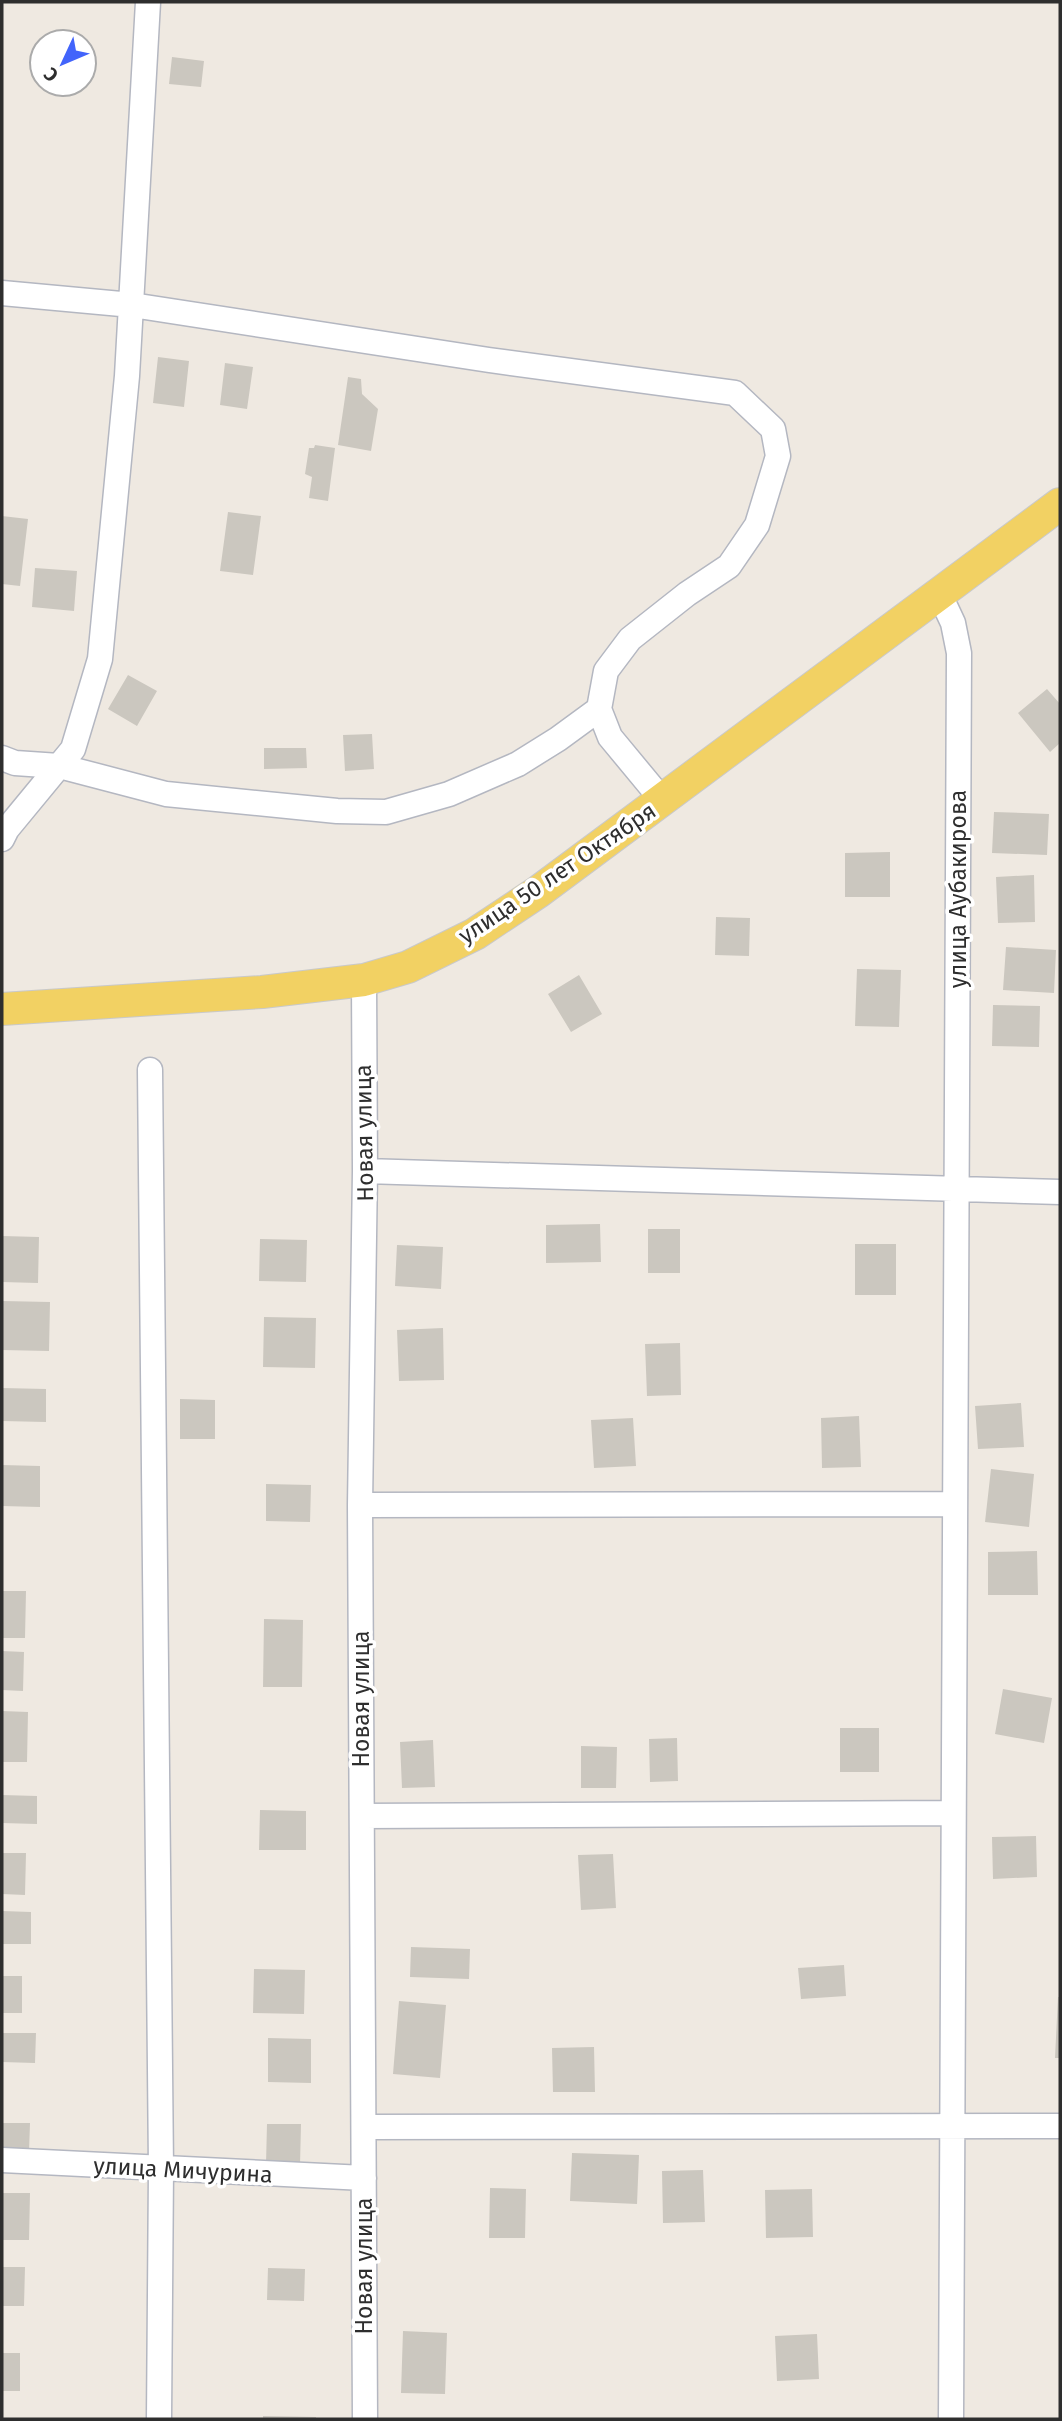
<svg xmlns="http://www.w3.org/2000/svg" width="1062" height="2421" viewBox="0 0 1062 2421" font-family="'Fira Sans',sans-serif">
  <rect width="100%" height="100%" fill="#efe9e1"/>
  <path fill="#cbc7bf" d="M172,57L204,61L201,87L169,84Z
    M158,357L189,361L184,407L153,403Z
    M225,363L253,367L247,409L220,405Z
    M348,377L361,379L362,394L378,409L371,451L338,445Z
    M315,445L335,448L328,501L309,498L312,477L305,474L309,448H314Z
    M228,512L261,516L253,575L220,571Z
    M2,516L28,519L20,586L2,584Z
    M35,568L77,571L74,611L32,607Z
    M128,675L157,691L137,726L108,709Z
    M1047,689L1060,704V743L1050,752L1018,713Z
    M372,734L374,769L345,771L343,735Z
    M264,748H306L307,768L264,769Z
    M994,812L1049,814L1047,855L992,853Z
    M890,852V897H845V853Z
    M1034,875L1035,922L998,923L996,877Z
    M716,917L750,918L749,956L715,955Z
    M1006,947L1056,950L1054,993L1003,990Z
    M857,969L901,970L899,1027L855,1026Z
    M579,975L602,1014L571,1032L548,994Z
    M993,1005L1040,1006L1039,1047L992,1046Z
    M600,1224L601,1262L546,1263V1225Z
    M648,1229H680V1273H648Z
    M2,1236L39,1237L38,1283L2,1282Z
    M260,1239L307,1240L306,1282L259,1281Z
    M855,1244H896V1295H855Z
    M397,1245L443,1247L441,1289L395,1286Z
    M2,1301L50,1302L49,1351L2,1350Z
    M264,1317L316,1318L315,1368L263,1367Z
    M443,1328L444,1380L399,1381L397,1330Z
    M680,1343L681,1395L647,1396L645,1344Z
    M2,1388L46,1389V1422L2,1421Z
    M180,1399L215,1400V1439H180Z
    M1021,1403L1024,1447L978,1449L975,1406Z
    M859,1416L861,1467L822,1468L821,1418Z
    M633,1418L636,1466L594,1468L591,1420Z
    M2,1465L40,1466V1507L2,1506Z
    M991,1469L1034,1474L1029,1527L985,1522Z
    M266,1484L311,1485L310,1522L266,1521Z
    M1037,1551L1038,1595H988V1552Z
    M2,1591H26L25,1638H2Z
    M264,1619L303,1620L302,1687H263Z
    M2,1651L24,1652L23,1691L2,1690Z
    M1003,1689L1052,1698L1044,1743L995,1734Z
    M2,1711L28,1712L27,1762H2Z
    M840,1728H879V1772H840Z
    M677,1738L678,1781L650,1782L649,1739Z
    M433,1740L435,1787L402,1788L400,1742Z
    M581,1746L617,1747L616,1788H581Z
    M2,1795L37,1796V1824L2,1823Z
    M260,1810L306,1811V1850H259Z
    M1036,1836L1037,1877L993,1879L992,1837Z
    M2,1853H26L25,1895L2,1894Z
    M613,1854L616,1908L581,1910L578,1855Z
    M2,1911L31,1912V1944H2Z
    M411,1947L470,1949L469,1979L410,1977Z
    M844,1965L846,1996L801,1999L798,1968Z
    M254,1969L305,1970L304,2014L253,2013Z
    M2,1976H22V2013H2Z
    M1058,1997H1060V2058H1055Z
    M399,2001L446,2005L440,2078L393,2074Z
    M2,2033H36L35,2063L2,2062Z
    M268,2038L311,2039V2083L268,2082Z
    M594,2047L595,2092H553L552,2048Z
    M2,2123H30L29,2152H2Z
    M267,2124H301L300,2165L266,2164Z
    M572,2153L639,2155L637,2204L570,2201Z
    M703,2170L705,2222L663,2223L662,2171Z
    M490,2188L526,2189L525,2238H489Z
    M812,2189L813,2237L766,2238L765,2190Z
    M2,2193H30L29,2240H2Z
    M2,2267H25L24,2306H2Z
    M268,2268L305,2269L304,2301L267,2300Z
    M403,2331L447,2333L445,2394L401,2393Z
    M817,2334L819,2379L777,2381L775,2336Z
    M2,2353H20V2391H2Z
    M263,2416L316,2417V2419H263Z"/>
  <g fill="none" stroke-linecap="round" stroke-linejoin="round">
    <defs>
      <path id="minor" d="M2,293L132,305L489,360L735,393L773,429L778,456L757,525L729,566L687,594L630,639L606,671L599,709L610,737L663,801
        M939,593L953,623L959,653L951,2419
        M2,758L15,763L59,766L166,794L337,811L386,812L449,794L518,764L558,739L599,709
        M2,839L7,829L73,749L100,659L127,376L148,2
        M364,980L365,1171L360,1505L365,2419
        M150,1070L161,2169L159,2419
        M365,1171L1060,1192
        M360,1505L955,1504
        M362,1816L953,1813
        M364,2127L1060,2126
        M2,2160L364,2178"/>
      <path id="major" d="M2,1009L262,992L364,980L408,967L475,934L538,892L1060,504"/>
    </defs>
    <use href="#minor" stroke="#b4b7c1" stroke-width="27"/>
    <use href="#major" stroke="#c9c9c9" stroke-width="34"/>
    <use href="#minor" stroke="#fff" stroke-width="24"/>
    <use href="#major" stroke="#f2d163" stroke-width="32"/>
  </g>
  <g text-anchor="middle" stroke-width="7" stroke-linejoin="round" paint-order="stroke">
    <g font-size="23" fill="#2e2e2e" stroke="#fff">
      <text transform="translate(557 873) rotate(-34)" y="8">улица 50 лет Октября</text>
      <text transform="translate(958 889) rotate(-90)" y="8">улица Аубакирова</text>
      <text transform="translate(364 1133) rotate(-91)" y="8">Новая улица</text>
      <text transform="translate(361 1699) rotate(-90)" y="8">Новая улица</text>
      <text transform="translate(183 2170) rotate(3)" y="8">улица Мичурина</text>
      <text transform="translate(364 2266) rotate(-90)" y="8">Новая улица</text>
    </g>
  </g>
  <rect width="1062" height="2421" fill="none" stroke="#2e2e2e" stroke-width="7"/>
  <g transform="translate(63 63) rotate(226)"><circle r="33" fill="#ffffff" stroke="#ababab" stroke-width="2"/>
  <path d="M0-5L12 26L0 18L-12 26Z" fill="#4264fb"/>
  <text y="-10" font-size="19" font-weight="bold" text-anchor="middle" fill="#2e2e2e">С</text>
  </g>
</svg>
